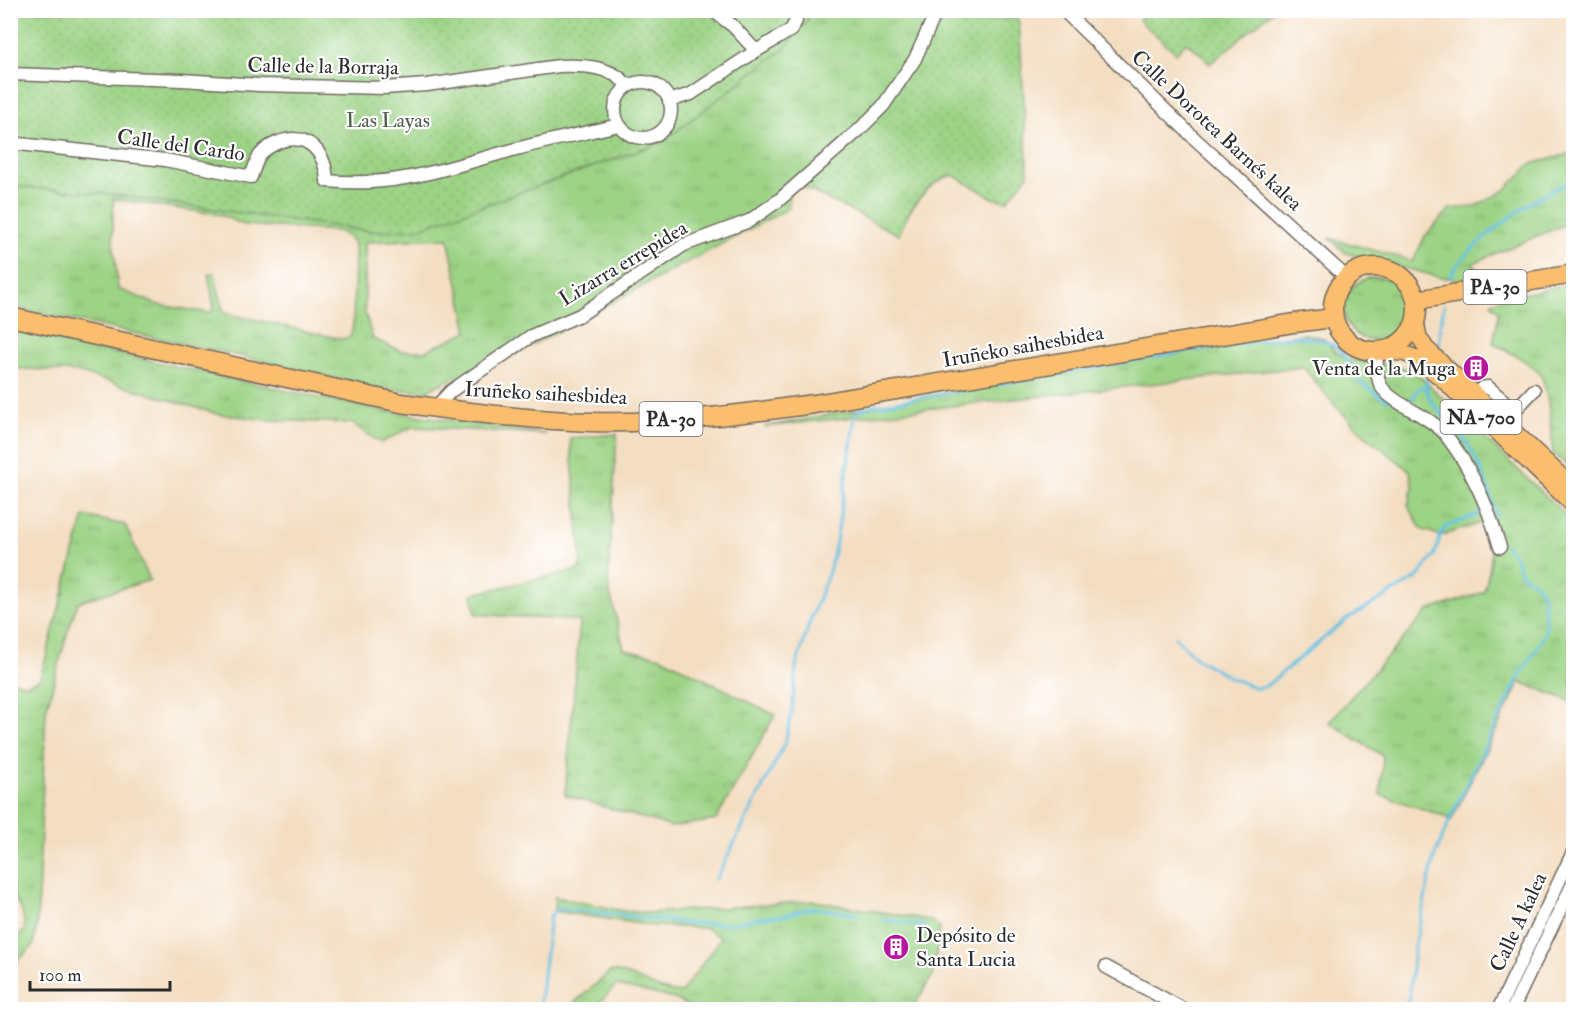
<svg xmlns="http://www.w3.org/2000/svg" width="1584" height="1020" viewBox="0 0 1584 1020" font-family="'IM FELL Double Pica',serif">
  <defs>
    <pattern id="grass-tufts" width="24" height="20" patternUnits="userSpaceOnUse" patternTransform="scale(1.5)"><rect width="24" height="20" fill="#9cd385"/><path d="M3 7l-1-3M5 7V3M7 7l1-3M15 17l-1-3M17 17v-4M19 17l1-3" fill="none" stroke="#87b573"/></pattern>
    <pattern id="park-dots" width="8" height="8" patternUnits="userSpaceOnUse" patternTransform="scale(1.5)"><rect width="8" height="8" fill="#9cd385"/><path d="M2 2h.1M6 6h.1" fill="none" stroke="#87b573" stroke-width="1.8" stroke-linecap="round"/></pattern>
  </defs>
  <rect width="100%" height="100%" fill="#fff"/>
  <filter id="ink" filterUnits="userSpaceOnUse"><feTurbulence type="fractalNoise" baseFrequency=".0167" numOctaves="2"/><feDisplacementMap in="SourceGraphic" scale="12" xChannelSelector="R" yChannelSelector="G"/><feConvolveMatrix kernelMatrix="1 2 1 2 8 2 1 2 1" color-interpolation-filters="sRGB"/></filter>
  <filter id="wash" filterUnits="userSpaceOnUse"><feTurbulence type="fractalNoise" baseFrequency=".008" numOctaves="4" result="noise"/><feDisplacementMap in="SourceGraphic" scale="24" xChannelSelector="R" yChannelSelector="G"/><feGaussianBlur stdDeviation="1.35" result="paint"/><feColorMatrix in="noise" values="0 0 0 0 0 0 0 0 0 0 0 0 0 0 0 0 0 1.4 0 .05"/><feComposite in="paint" operator="in"/></filter>
  <g filter="url(#wash)">
    <rect width="100%" height="100%" fill="#f4dec2"/>
    <path fill="url(#grass-tufts)" stroke="#647f58" stroke-width="1.5" fill-rule="evenodd" d="M804,11H931L900,83L789,191V208L467,380L455,377L426,391L381,389L249,358L11,307L10,186L107,194L369,231L417,229L662,142L808,20ZM113,199L221,215L244,225L338,231L353,241L355,252L353,326L350,337L342,339L224,313L214,273L208,274L214,307L210,313L159,305L118,289L113,239ZM448,238L468,331L425,351H401L373,339L365,313V242Z
      M1573,153V221L1473,263L1483,276L1461,280L1439,277L1346,253L1329,238L1413,261L1425,236L1450,209L1474,207L1504,191L1531,164Z
      M1344 309a32 32 0 1 1 64 0a32 32 0 1 1-64 0Z
      M1573,284H1574L1573,471L1553,453C1552,438 1548,385 1540,374C1528,361 1508,351 1493,343L1499,312L1491,303L1502,298Z
      M10,330L320,398L386,411L546,434L412,427L381,443L351,423L267,420L217,414L77,372L11,368Z
      M1305,334L1323,338L1337,353L1349,360L1390,364L1414,371L1573,522V702L1520,682L1451,821L1444,816L1380,795L1383,756L1329,722L1428,611L1484,592C1492,560 1495,555 1484,522L1441,536L1421,529L1408,505L1413,486L1410,471L1360,431L1333,403L1303,367L764,427L1022,378Z
      M617,434L608,585L624,649L661,657L775,715L716,820L672,827L565,795L580,621L476,614L472,594L580,569L581,555L570,438Z
      M84,516L125,525L150,580L78,602L67,634L46,711L37,924L33,946L11,968V943L25,930L22,910L11,894L13,886L10,882L11,680L26,685L40,679Z
      M555,897L624,911L649,913L814,901L930,920L940,928L933,975L912,1009H690V1007L675,999L616,985L594,1009H567L611,971C638,974 653,991 681,993L721,938L706,928L655,926L554,911Z"/>
    <path fill="url(#park-dots)" stroke="#647f58" stroke-width="1.5" d="M804,10L808,20L785,48L662,142L417,229L369,231L107,194L11,186L10,11Z
      M1147,11L1272,10L1273,11L1210,64L1203,56L1186,42L1176,53L1139,20Z
      M1019,18L1028,175L1007,201L995,199L953,175C926,182 908,210 899,235L797,184L900,83L927,23L937,24Z"/>
    <g fill="none" stroke-linecap="round" stroke-linejoin="round">
      <path stroke="#67c2e5" stroke-width="3" d="M1450,277C1461,251 1522,207 1548,192C1556,187 1565,185 1574,181
        M1439,348L1440,327L1444,306
        M1427,379C1421,402 1452,421 1463,437C1479,460 1489,489 1496,516
        M1411,400L1418,389L1425,386
        M1175,637L1197,659L1231,678L1256,688L1266,686L1347,619L1417,578L1435,554L1441,534L1446,527L1477,515L1483,510
        M716,879L785,743L792,710L796,667L810,621L829,572L836,542L855,417L859,410L872,406L1177,353L1294,336L1321,340L1337,347L1344,355L1360,382L1388,401
        M882,919L924,926
        M539,1010L550,917L554,911L560,908L688,923L728,924L765,917L783,916L803,910L815,908L859,915
        M1403,1010L1409,998L1414,949L1434,858L1450,819L1520,675L1543,638L1546,628L1543,594L1537,584L1528,579L1520,572L1516,558L1505,545"/>
    </g>
  </g>
  <g filter="url(#ink)">
    <g fill="none" stroke-linecap="round" stroke-linejoin="round">
      <defs>
        <path id="minor" d="M712,10L733,26L756,51
          M1063,10L1194,138L1346,277
          M10,74L182,80L259,85L384,88L427,85L559,66C584,65 612,66 628,86
          M615 110a28 28 0 1 1 56 0a28 28 0 1 1-56 0Z
          M669,101L691,94L756,51L791,30L796,21L794,10
          M10,143L165,160L251,177C254,169 256,161 260,155C265,148 272,145 279,142C309,131 326,154 327,181C399,188 449,167 516,149C550,140 585,133 619,125
          M1376,352C1377,361 1376,375 1380,384C1388,403 1430,415 1445,434C1471,467 1488,506 1500,547
          M1475,396L1482,388L1488,387L1511,407L1517,408L1534,390
          M435,408L451,391L531,336L580,315L684,245L749,221L778,201L859,130L883,106L915,59L937,10
          M1106,967L1185,1010
          M1498,1010L1574,850
          M1512,1010L1574,881"/>
        <path id="major" d="M1416,322L1419,337L1426,348L1574,488
          M1376,352L1403,353L1414,357L1441,378L1574,506"/>
        <path id="highway" d="M1333 309a42 42 0 1 1 84 0a42 42 0 1 1-84 0Z
          M1416,300L1574,274
          M10,317L401,403C464,412 527,420 591,422C666,424 741,414 814,404L1294,323L1333,318"/>
      </defs>
      <use href="#minor" stroke="#716a60" stroke-width="15"/>
      <use href="#major" stroke="#716a60" stroke-width="18"/>
      <use href="#highway" stroke="#716a60" stroke-width="21"/>
      <use href="#minor" stroke="#fff" stroke-width="12"/>
      <use href="#major" stroke="#fbbe6e" stroke-width="15"/>
      <use href="#highway" stroke="#fbbe6e" stroke-width="18"/>
    </g>
  </g>
  <defs>
    <symbol id="building-disc" viewBox="-11 -11 22 22"><circle r="9.5" fill="#b5179e" stroke="#fff"/><path d="M-4-6H4V6H1V3H-1V6H-4ZM-2.5-4.3h1.7v1.8h-1.7ZM.8-4.3h1.7v1.8H.8ZM-2.5-1h1.7V.8h-1.7ZM.8-1h1.7V.8H.8Z" fill="#fff"/></symbol>
  </defs>
  <g fill-rule="evenodd">
    <use href="#building-disc" x="1461" y="353" width="30" height="30"/>
    <use href="#building-disc" x="881" y="932" width="30" height="30"/>
  </g>
  <g text-anchor="middle" stroke-width="4.5" stroke-linejoin="round" paint-order="stroke">
    <g fill="#fff" stroke="#6b6b6b" stroke-width="1.5">
      <rect x="1463.5" y="270" width="63" height="34" rx="4.5"/>
      <rect x="1440.5" y="400" width="81" height="34" rx="4.5"/>
      <rect x="639.5" y="402" width="63" height="34" rx="4.5"/>
    </g>
    <g font-size="20" font-weight="bold" fill="#2b2b2b">
      <text x="1495" y="294">PA-30</text>
      <text x="1481" y="424">NA-700</text>
      <text x="671" y="426">PA-30</text>
    </g>
    <g font-size="21" fill="#2b2b2b" stroke="#fff">
      <text transform="translate(323 66) rotate(1)" y="7">Calle de la Borraja</text>
      <text transform="translate(1217 130) rotate(43)" y="7">Calle Dorotea Barnés kalea</text>
      <text transform="translate(181 145) rotate(8)" y="7">Calle del Cardo</text>
      <text transform="translate(623 263) rotate(-31)" y="7">Lizarra errepidea</text>
      <text transform="translate(1023 346) rotate(-10)" y="7">Iruñeko saihesbidea</text>
      <text transform="translate(546 393) rotate(3)" y="7">Iruñeko saihesbidea</text>
      <text transform="translate(1518 922) rotate(-65)" y="7">Calle A kalea</text>
    </g>
    <g font-size="21" fill="#4d5d46" stroke="#fff">
      <text x="388" y="127">Las Layas</text>
    </g>
    <g font-size="21" fill="#2b2b2b" stroke="#fff" text-anchor="end">
      <text x="1456" y="375">Venta de la Muga</text>
      <text x="916" y="942" text-anchor="start">Depósito de<tspan x="916" dy="24">Santa Lucia</tspan></text>
    </g>
  </g>
  <rect width="1584" height="1020" fill="none" stroke="#fff" stroke-width="36"/>
  <path d="M30 981v9h140v-9" fill="none" stroke="#2b2b2b" stroke-width="3"/>
  <text x="39" y="981" font-size="18" fill="#2b2b2b" stroke="#ffffff" stroke-width="4.5" paint-order="stroke">100 m</text>
</svg>
